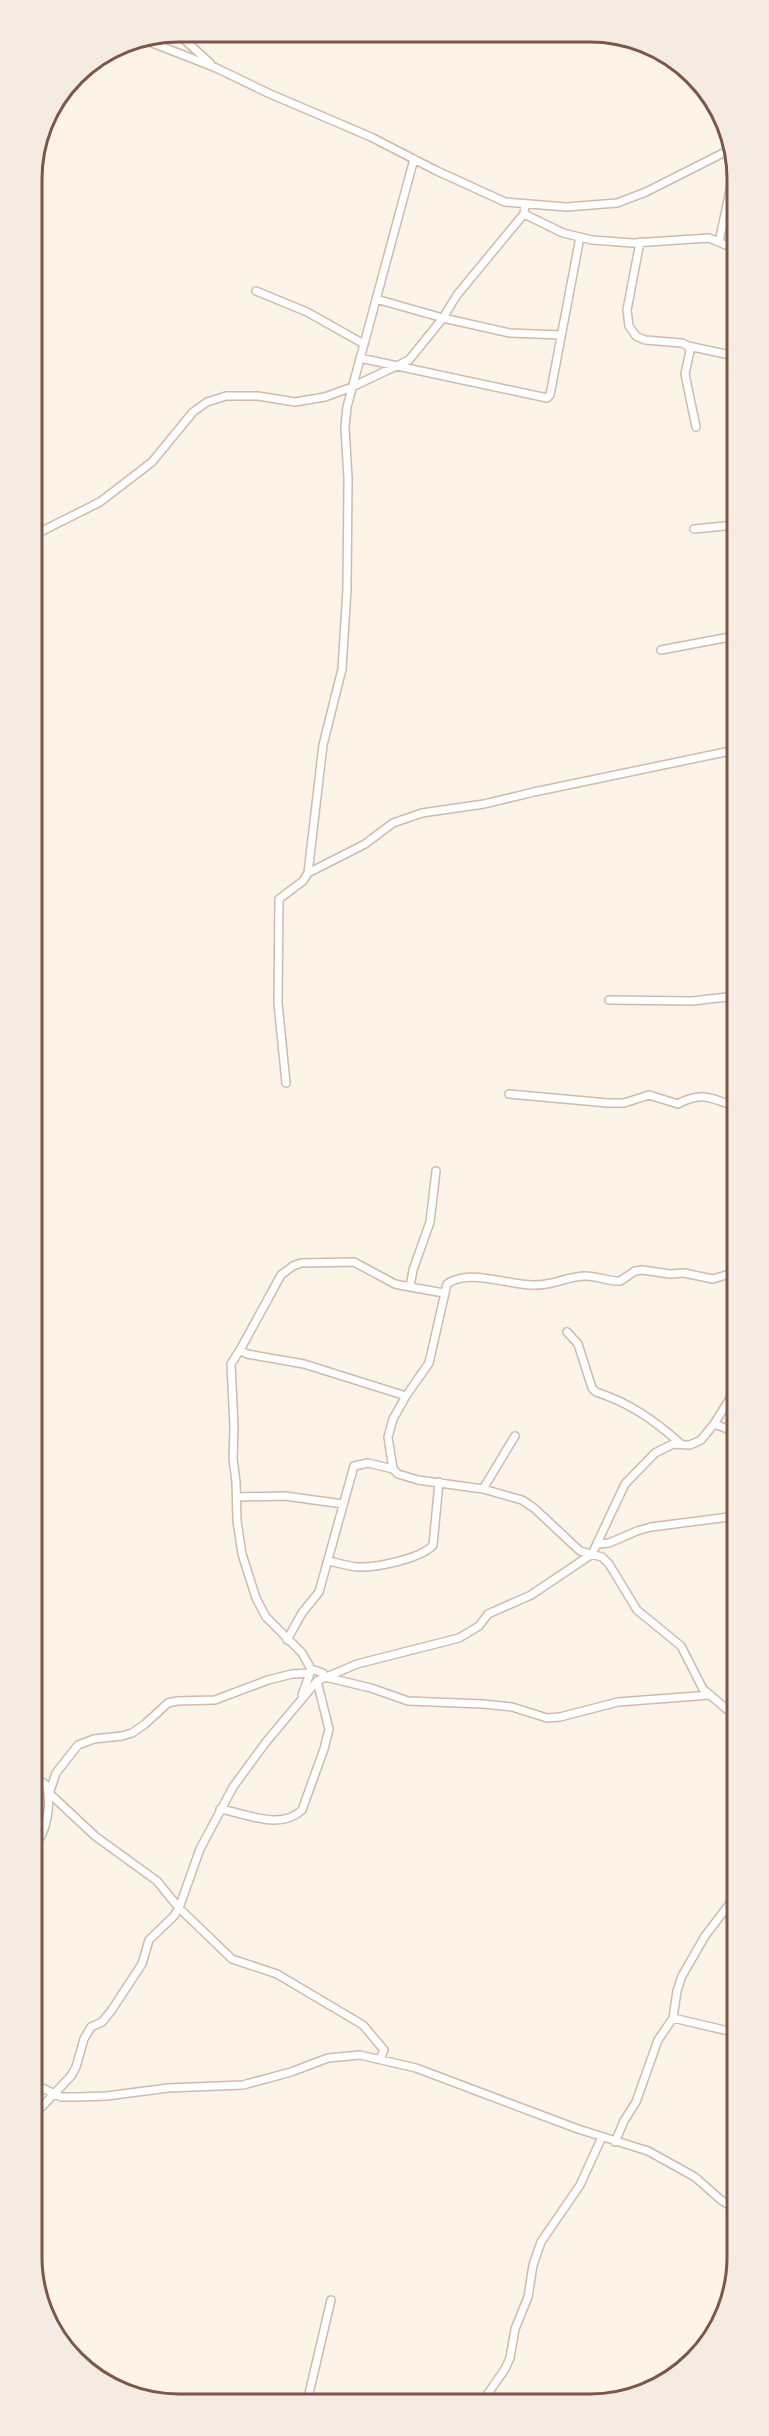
<svg xmlns="http://www.w3.org/2000/svg" width="769" height="2436" viewBox="0 0 769 2436" font-family="'IBM Plex Sans',sans-serif">
  <rect width="100%" height="100%" fill="#fdf4e8"/>
  <g fill="none" stroke-linecap="round" stroke-linejoin="round">
    <defs>
      <path id="street" d="M176,32L210,63
        M142,39L214,67L268,93L371,137L435,170L505,202L566,207L617,203L646,192L733,148
        M524,214L563,233L592,240L633,243L709,238L735,249
        M640,242L627,310L629,326L636,336L645,340L682,343L688,346L690,351L685,374L696,427
        M719,242L735,167
        M256,291L307,312L364,344
        M376,299L443,318L510,333L561,335
        M688,346L735,356
        M360,358L547,398L550,395L580,237
        M694,529L735,525
        M32,536L100,502L152,462L193,412L207,402L226,396H258L295,402L325,397L352,387L409,360L443,318L457,295L518,221L524,214L525,204
        M661,650L735,636
        M308,873L365,844L393,823L422,813L484,804L534,792L735,750
        M609,1000L692,1001L736,996
        M286,1083L278,1003L279,899L303,881L308,873L323,745L342,669L347,589L348,479L345,427L347,407L414,159
        M509,1094L608,1103H624L649,1095L678,1104C702,1091 712,1098 736,1107
        M736,1275H726L713,1279L684,1273L670,1274L642,1270L635,1271L620,1281C608,1282 596,1275 584,1276C566,1277 551,1286 533,1285C508,1285 468,1268 447,1284L429,1363L406,1396L393,1419L388,1437L393,1469L398,1474L418,1480L483,1489L522,1500L534,1508L580,1551L602,1557L609,1564L637,1610L681,1646L703,1689L737,1718
        M410,1287L444,1293
        M567,1332L578,1344L592,1388L596,1392C630,1403 654,1420 681,1444
        M240,1350L231,1364L234,1427L233,1459L236,1482L237,1521L242,1554L256,1598L266,1617L302,1653L311,1669
        M406,1396L304,1364L247,1354L240,1350L281,1275L293,1266L301,1263L354,1262L395,1284L410,1287L413,1270L430,1222L436,1171
        M714,1424L736,1432
        M483,1489L515,1436
        M237,1497L285,1496L343,1504
        M597,1544L609,1543L637,1531L651,1527L729,1517L736,1520
        M329,1561C338,1563 348,1566 357,1567C375,1568 421,1559 433,1545L439,1482
        M287,1640L302,1613L319,1592L354,1466L368,1463L393,1469
        M302,1695L310,1673
        M34,1776L46,1785C52,1803 47,1833 34,1846
        M50,1791L56,1773L78,1745L94,1739L122,1736L132,1733L145,1724L168,1703L177,1701L215,1700L268,1680L292,1674L310,1673L311,1669L323,1673L325,1677L371,1688L408,1701L483,1704L512,1707L547,1718L560,1717L618,1702L710,1695
        M48,1792L95,1836L157,1881L179,1908L232,1959L277,1974L363,2025L384,2050L380,2059
        M220,1809C245,1813 280,1831 302,1810L324,1749L329,1729L317,1681
        M673,2018L737,2033
        M34,2084L61,2097H77L107,2096L168,2088L243,2085L291,2072L328,2058L360,2055L416,2068L578,2129L648,2151L695,2177L721,2200L737,2210
        M34,2115L71,2076L76,2067L84,2039L91,2027L102,2022L111,2011L142,1964L149,1940L174,1916L179,1908L200,1849L233,1787L266,1742L317,1681L357,1664L459,1638L479,1626L488,1614L531,1595L592,1554L625,1484L655,1453L673,1444L690,1445L701,1440L714,1424L736,1389
        M615,2142L624,2121L636,2102L658,2040L673,2018L677,1991L682,1976L705,1936L737,1894
        M307,2402L331,2300
        M482,2402L505,2369L510,2358L515,2329L528,2297L533,2265L541,2242L580,2185L602,2137"/>
    </defs>
    <use href="#street" stroke="#d0baac" stroke-width="10"/>
    <use href="#street" stroke="#fff" stroke-width="7"/>
  </g>
  <path d="M0 0H769V2436H0ZM179 42H590A137 137 0 0 1 727 179V2257A137 137 0 0 1 590 2394H179A137 137 0 0 1 42 2257V179A137 137 0 0 1 179 42Z" fill="#f4ebe2" fill-rule="evenodd"/>
  <path fill="none" stroke="#79584a" stroke-width="3" d="M179 42H590A137 137 0 0 1 727 179V2257A137 137 0 0 1 590 2394H179A137 137 0 0 1 42 2257V179A137 137 0 0 1 179 42Z"/>
</svg>
